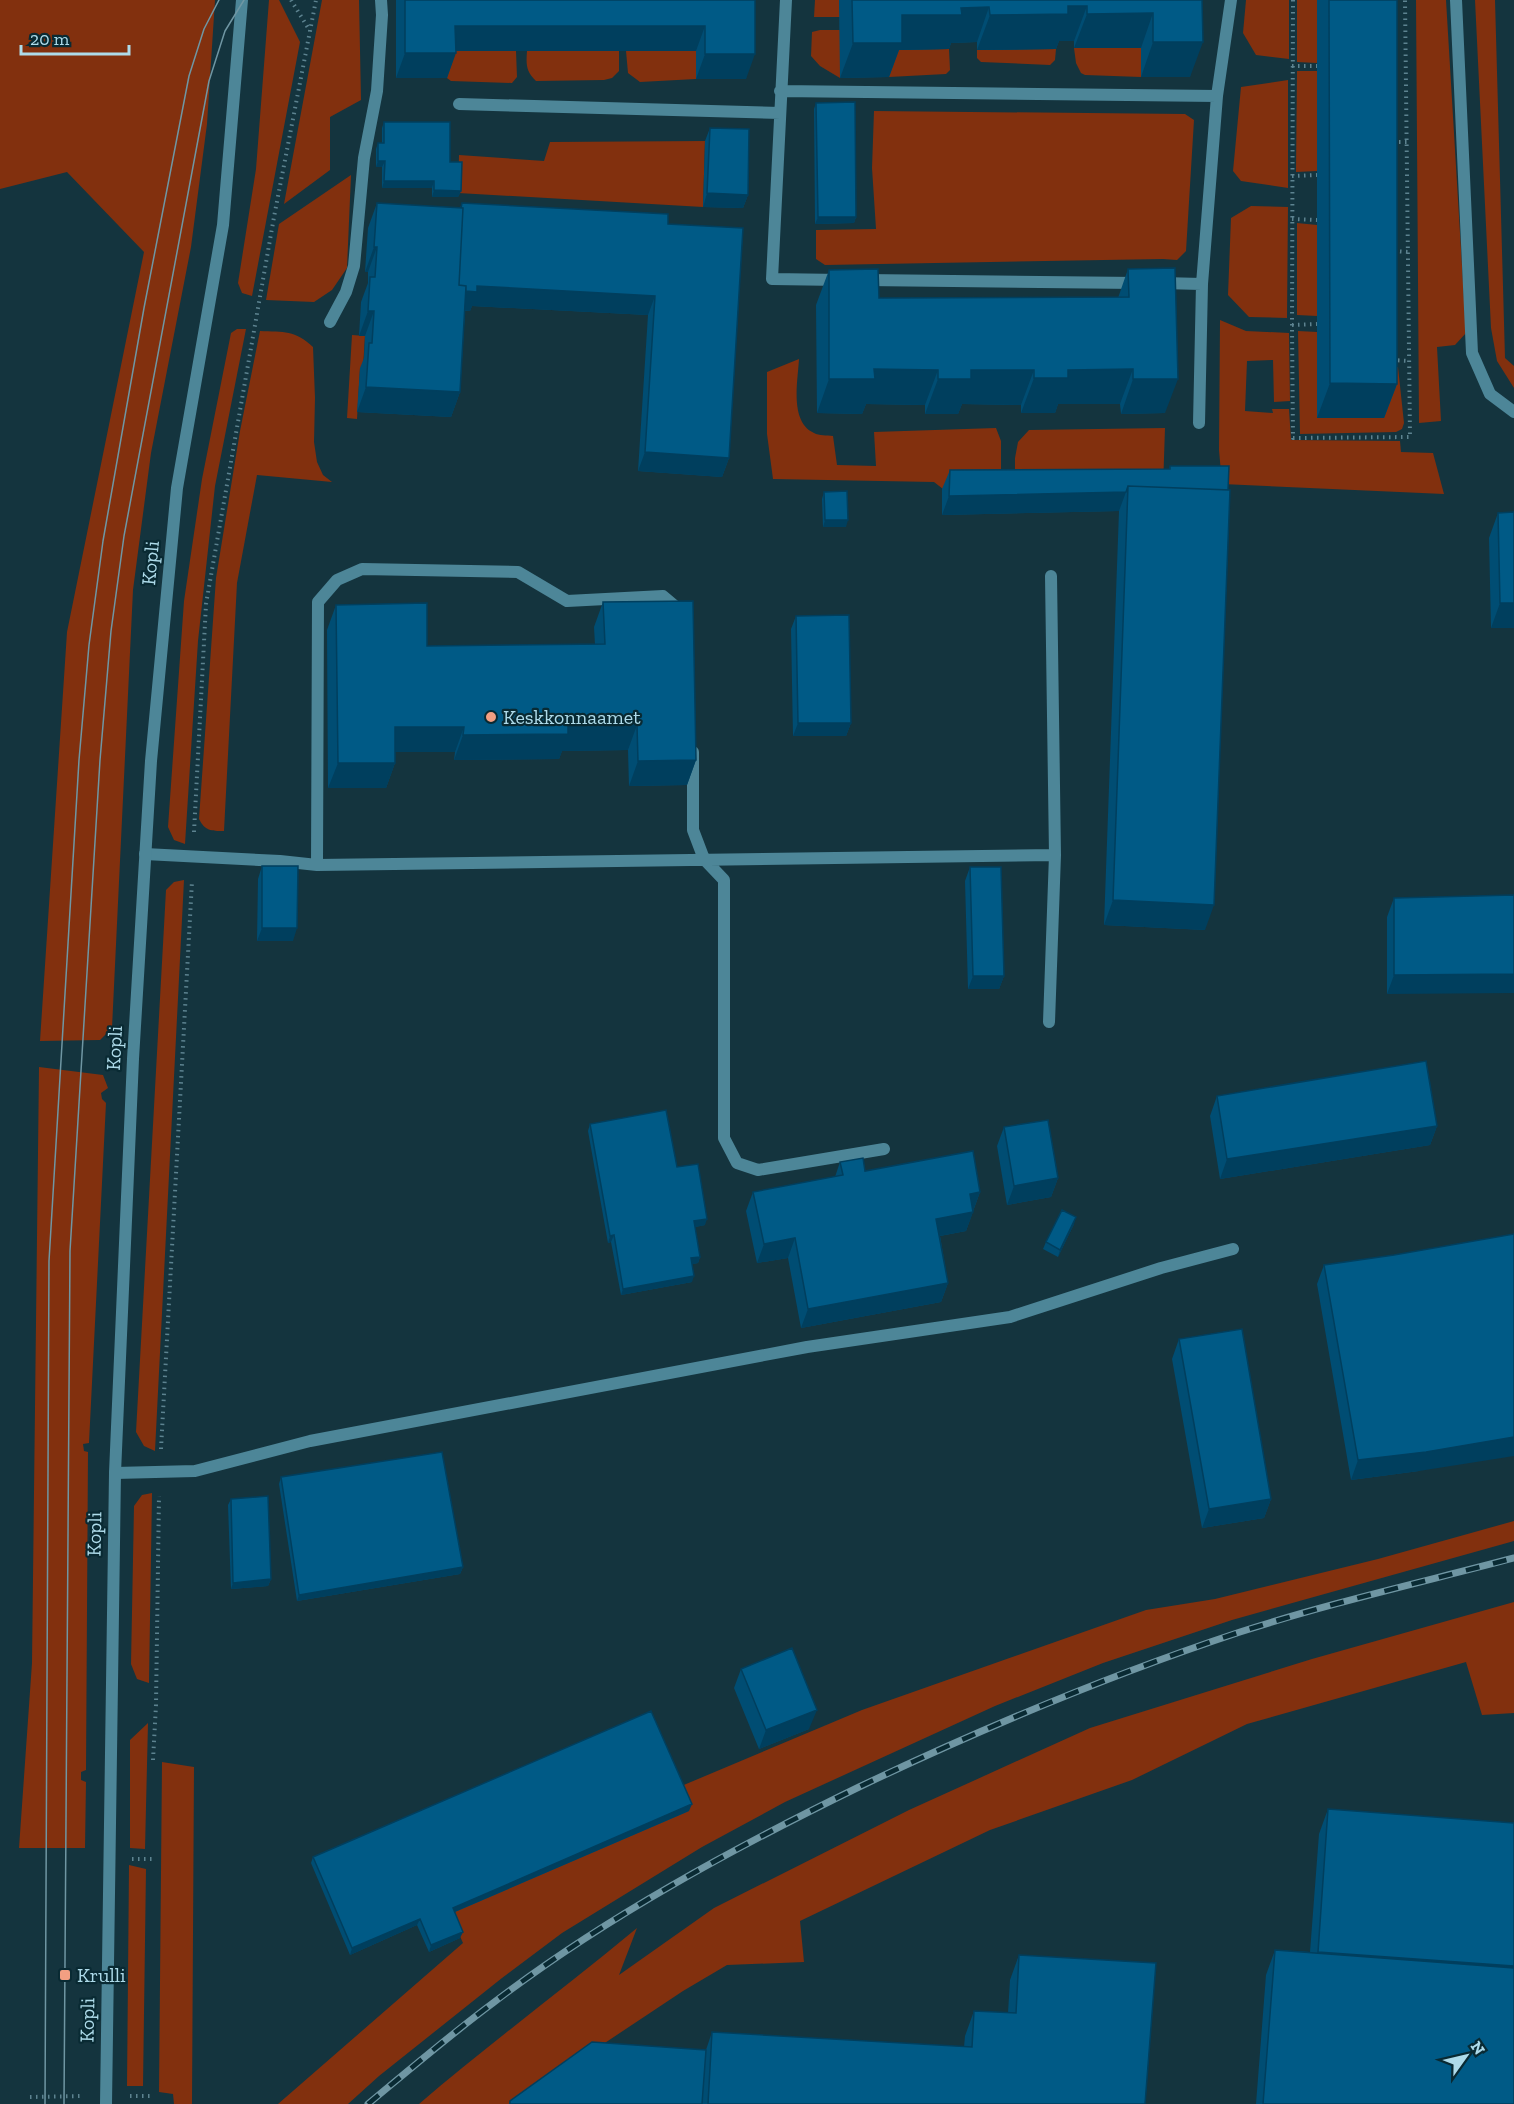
<svg xmlns="http://www.w3.org/2000/svg" width="1514" height="2104" viewBox="0 0 1514 2104" font-family="'Zilla Slab',serif">
  <rect width="100%" height="100%" fill="#14343e"/>
  <path fill="#82300e" d="M0,0H215L207,124L191,247L151,453L133,590L112,1028L100,1040L40,1041L67,632L144,252L67,172L0,189Z
    M269,0H279L300,42L252,296L242,293L238,283L256,169Z
    M322,0H359L361,100L330,117V170L284,204Z
    M815,0H839L840,17H814Z
    M1246,0H1289V59L1256,55L1243,33Z
    M1297,0H1317V63L1297,62Z
    M1416,0H1446L1466,333L1455,345L1437,347L1441,421L1419,423Z
    M1475,0H1495L1505,358L1514,366V388L1497,361L1491,328Z
    M820,30H840V78L820,66L811,56L812,32Z
    M1074,48H1141V77L1085,75L1081,73L1076,63Z
    M949,49L950,70L946,74L889,77V50Z
    M1056,49L1055,60L1050,65L981,62L977,58V50Z
    M446,51H516L517,77L512,83L451,81L447,78Z
    M527,51H619V71L612,78L604,80L536,81C526,72 526,64 527,51Z
    M626,51H696V79L640,82L628,73Z
    M1297,71H1317V171L1296,172Z
    M1288,80V188L1241,181L1233,171L1241,87Z
    M874,111L1185,114L1194,120L1186,251L1177,260L1163,259L825,265L816,259V230L876,229L872,168Z
    M705,141L703,207L458,193L459,155L544,161L550,142Z
    M351,175L347,268L332,290L314,302L266,300L279,224Z
    M1251,206L1288,207L1287,318L1249,317L1228,295L1231,218Z
    M1297,223L1317,225V316L1297,315Z
    M1220,320L1246,331L1289,333L1290,401L1274,402L1273,360L1247,361L1245,411L1273,413L1272,409H1289L1291,440L1400,441L1401,452L1433,453L1444,494L1222,484L1219,450Z
    M237,329H246L215,486L198,641L185,844L174,840L168,827L184,601L202,479L231,333Z
    M260,331C284,332 295,330 313,347L315,398L314,442L317,462L323,475L332,482L257,475L237,583L224,831C211,831 205,831 199,819L216,578L240,431Z
    M1298,331L1317,332V418L1384,368L1398,367L1404,423L1402,429L1396,432L1300,434Z
    M352,335L365,336L363,368H360L357,419L347,418Z
    M799,359C798,380 789,422 814,433C819,436 827,435 833,436L837,465L876,466L874,432L996,428L1001,441V489H943L934,482L773,479L767,434V372Z
    M1165,428L1163,488H1015V458L1018,442L1029,430Z
    M184,880L155,1451L144,1446L136,1432L166,890L174,882Z
    M39,1067L103,1075L108,1088L101,1093L102,1099L106,1103L89,1443L83,1444L84,1451L88,1452L86,1770L81,1772V1780L86,1782L85,1848H19L32,1663Z
    M152,1493L149,1683L137,1679L131,1664L134,1506L142,1495Z
    M1514,1521V1541L1232,1620L1103,1663L995,1706L785,1802L702,1847L562,1933L502,1978L379,2076L348,2104H278L463,1943L450,1914L679,1787L862,1710L1146,1610L1215,1599L1378,1559Z
    M1514,1602V1713L1482,1715L1466,1662L1247,1724L1132,1780L990,1830L800,1921L804,1962L727,1965L683,1991L513,2104H419C490,2043 565,1988 637,1928L619,1975L714,1908L909,1810L1090,1728L1312,1659Z
    M148,1723L145,1849L130,1848V1740Z
    M162,1762L194,1767L192,2104H174L173,2094L159,2092Z
    M129,1865L146,1869L143,2086H127Z"/>
  <g fill="none" stroke-linecap="round" stroke-linejoin="round">
    <path stroke="#5d8390" stroke-width="4" stroke-dasharray="1.5 4.5" stroke-linecap="butt" d="M291,0L310,31
      M1293,0L1292,328L1293,438L1410,437L1405,0
      M1292,66H1317
      M1393,142H1407
      M1292,176L1317,175
      M1292,219L1317,220
      M1394,251L1408,252
      M1292,325L1317,324
      M1392,360L1409,361
      M194,832L206,604L274,217L316,0
      M161,1449L192,881
      M153,1760L156,1705L159,1496
      M132,1859H152
      M130,2096H151
      M30,2097L84,2096"/>
    <path stroke="#4d8698" stroke-width="12" d="M786,0L772,279L841,280
      M1456,0L1472,353L1490,394L1514,412
      M780,91L1217,96
      M459,104L780,113
      M865,280L1138,283
      M1162,283L1202,284
      M330,322L346,292L354,266L364,158L377,91L382,15L381,0
      M1199,423L1202,284L1217,96L1231,0
      M693,752V830L704,859L724,880V1138L737,1163L758,1170L884,1149
      M145,854L280,861L317,865L1055,855L1051,576
      M317,865L318,602L337,580L362,569L518,572L567,601L663,596L682,612
      M1049,1022L1055,855
      M115,1473L195,1471L310,1441L807,1347L1010,1317L1161,1268L1233,1249"/>
    <path stroke="#4d8698" stroke-width="12" d="M106,2104L115,1473L133,1059L151,761L177,488L223,225L242,0"/>
    <path stroke="#6f96a3" stroke-width="1.5" d="M45,2104L49,1261L79,760L89,645L103,541L144,308L189,76L204,29L219,0
      M64,2104L70,1251L100,760L111,631L124,536L209,81L225,31L244,0"/>
    <defs>
      <path id="rail" d="M368,2104C409,2070 450,2035 493,2003C606,1917 732,1849 859,1787C983,1728 1110,1675 1240,1632C1330,1603 1423,1582 1514,1558"/>
    </defs>
    <use href="#rail" stroke="#6f96a3" stroke-width="7"/>
    <use href="#rail" stroke="#092a33" stroke-width="4.5" stroke-dasharray="14" stroke-linecap="butt"/>
  </g>
  <path fill="#004d73" d="M396,0H755L746,79H696V51H456L447,78H396Z
    M839,0H1202L1190,77H1141V48H1074V41H1059L1056,49L977,50V42L951,43L949,49L899,50L889,77L840,78Z
    M1317,0H1397V384L1384,418H1317Z
    M816,103L856,217L854,223L815,224L814,109Z
    M384,122L450,162L461,191L458,197H432V188H382V167H376V149L378,143H382V128Z
    M710,128L748,195L743,208L703,207L705,141Z
    M377,203L460,208L462,203L668,224L729,458L722,477L638,471L648,315L472,306L470,311H465L460,392L451,417L357,412L360,368L364,358L365,336H359L361,302L368,283V272H365L368,228Z
    M1128,269L1165,413L1121,414L1120,404H1058L1055,413H1021V405L962,404L958,414H925V405L866,404L862,414L817,413L816,305L829,270L879,298H1118Z
    M1170,466L1205,930L1104,925L1119,511L942,515V489L950,470L1169,469Z
    M824,492L846,527H823L822,499Z
    M1514,512V628H1491L1489,538L1498,513Z
    M603,602L696,760L687,785L629,786L628,750L562,751L559,759L454,760L455,752H395V763L386,788H328L327,630L336,605L427,646L595,645L594,627Z
    M796,616L851,723L846,736H793L791,629Z
    M262,866L293,941H257L258,879Z
    M970,867L1004,976L999,989H968L965,881Z
    M1514,895L1387,994V917L1394,898Z
    M1217,1096L1437,1126L1430,1145L1220,1179L1210,1116Z
    M590,1124L677,1167L705,1225L695,1227L700,1257L698,1263L692,1264V1282L621,1295L611,1242L608,1243L588,1131Z
    M1004,1127L1058,1178L1051,1197L1007,1205L997,1146Z
    M840,1162L865,1171L980,1192L966,1231L940,1236L948,1283L941,1302L801,1328L788,1258L757,1263L746,1211L753,1192L835,1177Z
    M1074,1224L1058,1257L1043,1249L1046,1242Z
    M1324,1265L1419,1471L1351,1480L1317,1284Z
    M1179,1339L1271,1499L1264,1518L1202,1528L1172,1359Z
    M281,1477L463,1567L460,1574L297,1601L279,1484Z
    M231,1499L271,1579L268,1586L231,1589L228,1505Z
    M741,1669L809,1729L759,1749L734,1688Z
    M1328,1809L1514,2104H1256L1266,1975L1275,1950L1310,1952L1319,1834Z
    M689,1811L455,1912L460,1938L429,1952L417,1925L350,1955L311,1863L313,1857Z
    M1019,1955L1145,2104H509L510,2101L706,2050L712,2032L964,2047L965,2036L974,2011L1008,2013L1010,1980Z"/>
  <path fill="#003f5e" d="M1068,6H1087L1074,41H1059L1056,49L977,50L990,15Z
    M989,7L977,42L951,43L949,49L899,50L889,77L840,78L853,43L902,15L961,8Z
    M1153,13L1141,48H1074L1087,14Z
    M455,26H705L696,51H446Z
    M1153,42H1203L1190,77H1141Z
    M405,53H456L447,78H396Z
    M705,54H755L746,79H696Z
    M378,161H385L382,167H376Z
    M384,181H434L432,188H382Z
    M434,190L461,191L458,197H432Z
    M707,193L748,195L743,208L703,207Z
    M818,217H856L854,223L815,224Z
    M374,247H377L368,272H365Z
    M477,286L655,296L648,315L472,306L470,311L450,310L457,291Z
    M368,311H374L365,336H359Z
    M874,369L938,370L925,405L866,404L862,414L817,413L829,379Z
    M1133,369L1120,404H1058L1055,413H1021L1034,378L1068,370Z
    M971,370H1034L1021,405L962,404L958,414H925L938,379Z
    M1133,379H1178L1165,413L1121,414Z
    M1330,383L1397,384L1384,418H1317Z
    M366,387L460,392L451,417L357,412Z
    M645,452L729,458L722,477L638,471Z
    M1126,492L1119,511L942,515L949,496Z
    M825,520H848L846,527H823Z
    M1500,603H1514V628H1491Z
    M798,723H851L846,736H793Z
    M637,725L628,750L562,751L559,759L454,760L463,735L568,726Z
    M395,727H464L455,752H386Z
    M696,760L687,785L629,786L638,761Z
    M338,763H395L386,788H328Z
    M1113,900L1214,905L1205,930L1104,925Z
    M262,928H297L293,941H257Z
    M1514,974V993L1387,994L1394,975Z
    M973,976H1004L999,989H968Z
    M1437,1126L1430,1145L1220,1179L1227,1159Z
    M1058,1178L1051,1197L1007,1205L1014,1186Z
    M980,1192L973,1211L970,1194Z
    M973,1212L966,1231L929,1238L936,1219Z
    M1076,1217L1074,1224L1058,1257L1060,1250Z
    M707,1219L705,1225L691,1228L694,1221Z
    M614,1235L611,1242L608,1243L610,1236Z
    M795,1238L788,1258L757,1263L764,1244Z
    M700,1257L698,1263L689,1265L691,1258Z
    M694,1276L692,1282L621,1295L623,1289Z
    M948,1283L941,1302L801,1328L808,1309Z
    M1514,1437V1456L1419,1471L1351,1480L1358,1460Z
    M1271,1499L1264,1518L1202,1528L1209,1509Z
    M463,1567L460,1574L297,1601L299,1595Z
    M271,1579L268,1586L231,1589L233,1583Z
    M817,1710L809,1729L759,1749L766,1730Z
    M692,1804L689,1811L450,1914L453,1908Z
    M420,1919L417,1925L350,1955L352,1948Z
    M463,1932L460,1938L429,1952L431,1945Z
    M1318,1952L1514,1966V1992L1308,1977Z"/>
  <path fill="#005a86" stroke="#003f5e" stroke-width="1.5" d="M405,0H755V54H705V26H455L456,53H405Z
    M852,0H1202L1203,42H1153V13L1087,14V6H1068V14L990,15L989,7L961,8L962,15H902V43H853Z
    M1329,0H1397V384L1330,383Z
    M855,102L856,217H818L816,103Z
    M384,122H450V162H462L461,191L434,190V181H384L385,161H378V143H384Z
    M710,128L749,129L748,195L707,193Z
    M377,203L463,208L459,285L466,286L460,392L366,387L369,343H372L374,311H368L370,277H375L377,247H374Z
    M462,203L668,214V224L743,228L729,458L645,452L655,296L477,286V292L466,291V286L459,285L463,208H461Z
    M1175,268L1178,379H1133V369L1068,370V378H1034V370H971V379H938V370L874,369L875,379H829V270L878,269L879,298L1129,297L1128,269Z
    M1170,466H1229L1228,490L1128,486L1126,492L949,496L950,470L1170,469Z
    M1128,486L1230,490L1214,905L1113,900Z
    M847,491L848,520H825L824,492Z
    M1514,512V603H1500L1498,513Z
    M693,601L696,760L638,761L637,725L568,726V734L463,735L464,727H395V763H338L336,605L427,603V646L605,644L603,602Z
    M849,615L851,723H798L796,616Z
    M262,866H298L297,928H262Z
    M970,867H1001L1004,976H973Z
    M1514,895V974L1394,975V898Z
    M1426,1061L1437,1126L1227,1159L1217,1096Z
    M666,1110L677,1167L698,1164L707,1219L694,1221L700,1257L691,1258L694,1276L623,1289L614,1235L610,1236L590,1124Z
    M1048,1120L1058,1178L1014,1186L1004,1127Z
    M973,1151L980,1192L970,1194L973,1212L936,1219L948,1283L808,1309L795,1238L764,1244L753,1192L843,1175L840,1162L863,1158L865,1171Z
    M1062,1210L1076,1217L1060,1250L1046,1242Z
    M1514,1234V1437L1426,1452L1358,1460L1324,1265L1394,1255Z
    M1242,1329L1271,1499L1209,1509L1179,1339Z
    M442,1452L463,1567L299,1595L281,1477Z
    M268,1496L271,1579L233,1583L231,1499Z
    M792,1648L817,1710L766,1730L741,1669Z
    M651,1711L692,1804L453,1908L463,1932L431,1945L420,1919L352,1948L313,1857Z
    M1328,1809L1514,1823V1966L1318,1952Z
    M1275,1950L1514,1968V2104H1263Z
    M1019,1955L1156,1963L1145,2104H708L712,2032L972,2047L974,2011L1016,2013Z
    M592,2042L706,2050L702,2104H510V2101Z"/>
  <g fill="#f39f82" stroke="#092a33" stroke-width="2">
    <circle cx="491" cy="717" r="6"/>
    <rect x="59" y="1969" width="12" height="12" rx="3"/>
  </g>
  <g text-anchor="middle" stroke-width="4.5" stroke-linejoin="round" paint-order="stroke">
    <g font-size="20" fill="#aedbea" stroke="#092a33">
      <text transform="translate(150 563) rotate(-85)" y="7">Kopli</text>
      <text transform="translate(114 1048) rotate(-87)" y="7">Kopli</text>
      <text transform="translate(94 1534) rotate(-89)" y="7">Kopli</text>
      <text transform="translate(87 2020) rotate(-89)" y="7">Kopli</text>
    </g>
    <g font-size="20" fill="#aedbea" stroke="#092a33" text-anchor="start">
      <text x="503" y="724">Keskkonnaamet</text>
      <text x="77" y="1982">Krulli</text>
    </g>
  </g>
  <g transform="translate(1466 2056) rotate(56)" stroke="#092a33" stroke-width="4.5" paint-order="stroke">
  <path d="M0-4.5L10 22L0 15L-10 22Z" fill="#aedbea"/>
  <text y="-9" font-size="16" font-weight="bold" text-anchor="middle" fill="#aedbea">N</text>
  </g>
  <path d="M21 45v9h108v-9" fill="none" stroke="#aedbea" stroke-width="3"/>
  <text x="30" y="45" font-size="18" fill="#aedbea" stroke="#092a33" stroke-width="4.5" paint-order="stroke">20 m</text>
</svg>
